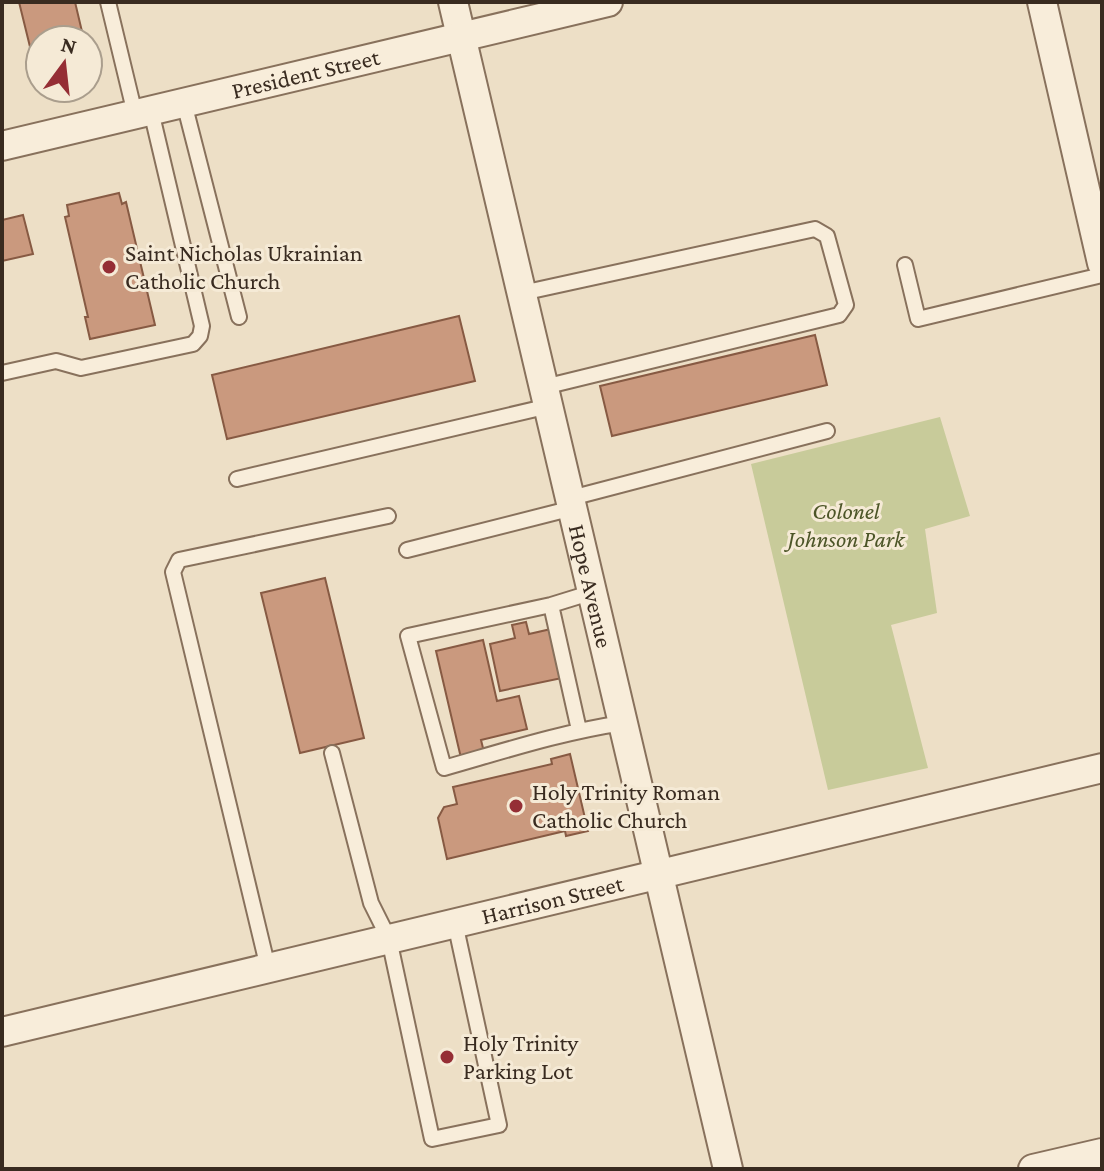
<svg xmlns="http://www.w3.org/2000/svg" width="1104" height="1171" viewBox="0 0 1104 1171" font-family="'Crimson Pro',serif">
  <rect width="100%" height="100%" fill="#eddfc6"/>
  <path fill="#c8cb9a" d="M940,417L970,516L925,529L937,613L891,625L928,768L828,790L751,464Z"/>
  <path fill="#ca997e" stroke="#875a43" stroke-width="2" d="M19,2H75L84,40H40V62L34,63Z
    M119,193L122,204L126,202L155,325L90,339L85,317H88L65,217L69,216L67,205Z
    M23,215L33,254L2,261V220Z
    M459,316L475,381L227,439L212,375Z
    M815,335L827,385L612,436L600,386Z
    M325,578L364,738L300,753L261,593Z
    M526,622L529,634L551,629L562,678L500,691L490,644L515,638L512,625Z
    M483,640L497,701L519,696L527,729L481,740L484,752L461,758L436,651Z
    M570,754L588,831L566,836L565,831L447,859L438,818L444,807L457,804L453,787L552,764L551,759Z"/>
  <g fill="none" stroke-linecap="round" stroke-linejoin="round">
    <defs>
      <path id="lane" d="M108,2L135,114
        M184,103L239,317
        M905,265L918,319L1102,275
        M522,293L815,229L827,236L846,305L839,315L544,387
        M2,373L56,361L81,368L193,344L200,336L202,326L151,111
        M237,479L549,406
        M571,498L827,431
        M407,550L573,508
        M593,592L551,605L408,636L444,768C504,751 562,732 623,723
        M551,605L579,730
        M332,753L371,903L389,939L432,1139L499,1125L455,923
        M268,968L173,572L179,560L388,516"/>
      <g id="street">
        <path id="s1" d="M453,2L728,1169"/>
        <path d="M1042,2L1102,263"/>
        <path id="s2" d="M2,146L608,2"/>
        <path id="s3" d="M2,1032L1102,768"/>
        <path d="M1033,1169L1102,1153"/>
      </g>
    </defs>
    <use href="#lane" stroke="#88715c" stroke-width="18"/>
    <use href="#street" stroke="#88715c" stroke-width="32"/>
    <use href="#lane" stroke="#f8edda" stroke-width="14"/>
    <use href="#street" stroke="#f8edda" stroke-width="28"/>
  </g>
  <g fill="#952e35" stroke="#f5ead6" stroke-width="3">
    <circle cx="109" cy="267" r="8"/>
    <circle cx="516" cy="806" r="8"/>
    <circle cx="447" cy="1057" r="8"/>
  </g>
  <g text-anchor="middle" stroke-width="6" stroke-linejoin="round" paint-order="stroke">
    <g font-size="24" fill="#392b20" stroke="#f5ead6">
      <text dy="8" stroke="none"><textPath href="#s2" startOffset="312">President Street</textPath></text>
      <text dy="8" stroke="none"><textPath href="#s1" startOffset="600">Hope Avenue</textPath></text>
      <text dy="8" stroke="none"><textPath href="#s3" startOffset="566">Harrison Street</textPath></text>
    </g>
    <g font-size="24" fill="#392b20" stroke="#f5ead6" text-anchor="start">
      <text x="125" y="261">Saint Nicholas Ukrainian<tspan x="125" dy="28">Catholic Church</tspan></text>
      <text x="532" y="800">Holy Trinity Roman<tspan x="532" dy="28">Catholic Church</tspan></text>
      <text x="463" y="1051">Holy Trinity<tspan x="463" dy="28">Parking Lot</tspan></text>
    </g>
    <g font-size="24" font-style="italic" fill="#4c5527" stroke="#f5ead6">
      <text x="846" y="519">Colonel<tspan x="846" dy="28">Johnson Park</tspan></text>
    </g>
  </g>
  <rect width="1104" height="1171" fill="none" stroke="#392b20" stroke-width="8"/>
  <g transform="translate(64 64) rotate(15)"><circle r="38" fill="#f5ead6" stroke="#aa9e8d" stroke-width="2"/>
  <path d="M0-6L14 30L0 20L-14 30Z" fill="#952e35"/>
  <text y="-12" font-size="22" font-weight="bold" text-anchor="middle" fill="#392b20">N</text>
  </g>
</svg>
